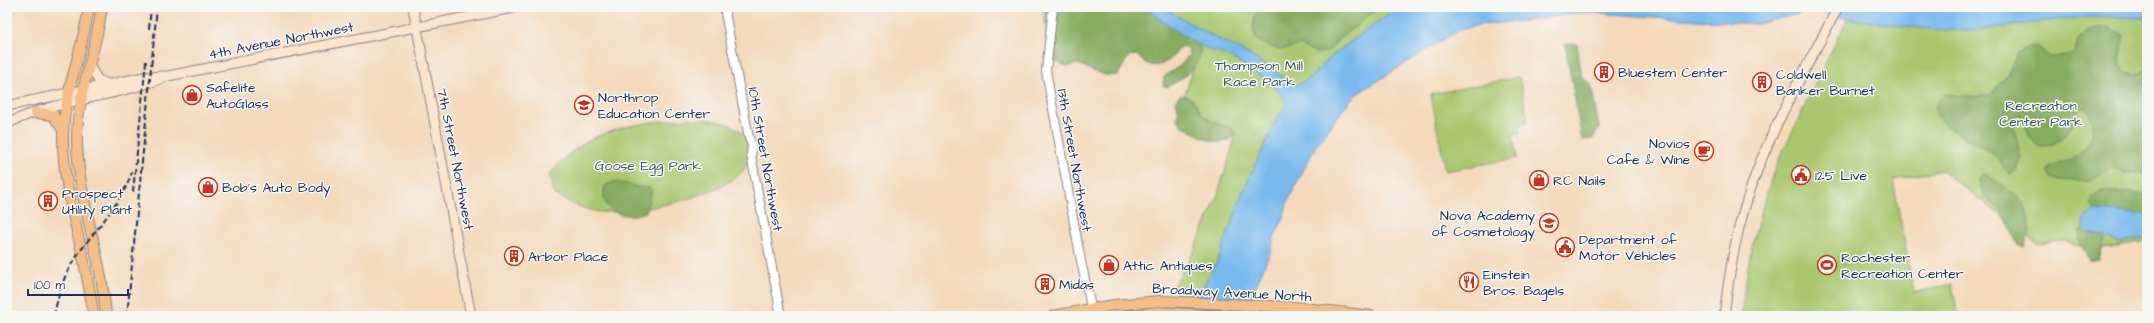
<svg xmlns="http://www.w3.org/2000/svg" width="2154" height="323" viewBox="0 0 2154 323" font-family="'Architects Daughter',sans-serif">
  <rect width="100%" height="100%" fill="#f6f6f2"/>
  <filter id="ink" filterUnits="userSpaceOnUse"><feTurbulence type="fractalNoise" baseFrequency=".025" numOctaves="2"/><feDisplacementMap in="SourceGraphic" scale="8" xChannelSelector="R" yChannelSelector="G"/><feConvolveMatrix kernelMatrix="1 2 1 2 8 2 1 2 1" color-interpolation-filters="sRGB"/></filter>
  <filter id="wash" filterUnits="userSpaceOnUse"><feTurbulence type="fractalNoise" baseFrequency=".012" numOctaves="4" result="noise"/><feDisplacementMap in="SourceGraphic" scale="16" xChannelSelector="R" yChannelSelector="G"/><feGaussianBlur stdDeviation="0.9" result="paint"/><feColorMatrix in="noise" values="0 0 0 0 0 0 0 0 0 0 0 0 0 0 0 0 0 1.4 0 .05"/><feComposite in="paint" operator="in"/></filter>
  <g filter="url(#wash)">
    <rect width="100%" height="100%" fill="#f4d9bb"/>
    <path fill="#a9c76e" stroke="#627b66" d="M1043,7H1473L1315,102L1231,296L1188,294L1173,287L1194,251L1217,197L1235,138L1176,120L1200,49L1182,38L1051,63Z
      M1853,7H2147V241L2093,250L2061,241L2038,244L1942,170L1893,180L1914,293L1952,284L1958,316H1741C1747,262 1758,211 1778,161Z
      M1519,77L1528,122L1520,124L1521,133L1513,135L1517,158L1445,171L1431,94Z
      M686,119C713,120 728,119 749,138C749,145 750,156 748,162C737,195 631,215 600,212C582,209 568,203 553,193L549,176C580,131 634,122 686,119Z"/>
    <path fill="#86ac61" stroke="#506e60" d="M1060,7H1150L1199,41C1204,65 1187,77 1167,87L1163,85L1164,77L1182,64L1189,55L1188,49L1181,47C1176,51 1173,58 1168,61C1156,69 1145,66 1137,55L1128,57L1118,75C1101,77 1095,71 1080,65C1076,63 1072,67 1067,66C1058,65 1053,57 1053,48Z
      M1263,7H1380L1339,39L1327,52L1316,53L1299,45C1280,53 1273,49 1256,39L1253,27L1255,16Z
      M2110,28L2123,35C2124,46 2120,54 2120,66L2127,73L2137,74L2147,70V173H2125L2112,169L2089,180L2059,181L2051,178L2048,172L2049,167C2081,159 2103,142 2087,107H2079C2072,129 2063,147 2038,146L2029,137L2020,114L2012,117L2021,159L2017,171L2009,174C2003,166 1996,155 1988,150C1973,141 1913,118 1945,94L1975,97L1991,94L2008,74L2018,51L2029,47L2038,46L2049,57C2088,57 2067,48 2085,32C2091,27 2103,28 2110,28Z
      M1565,44H1577L1582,78L1591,84L1599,128L1593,139L1582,140Z
      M1180,95C1201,98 1193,108 1207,118C1215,124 1225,125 1233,130L1235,134C1223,154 1194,132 1181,125L1176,100Z
      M1983,173C2014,192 2042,207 2024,247L2017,244C2013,235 2009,221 2002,213C1989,198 1982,200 1979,178Z
      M613,182C626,182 635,189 648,187L652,190L646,212C625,221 597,212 605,186Z
      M2102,191L2147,194V227L2097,214L2091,204L2093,197Z
      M2087,227L2100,230L2105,241L2099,259L2089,261L2080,242V232Z"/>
    <path fill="#79baee" stroke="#4a74a6" d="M1147,7H1161L1171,12L1201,30L1248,54L1295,85C1309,83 1320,66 1331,57C1353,39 1377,22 1402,7H2147V18C2123,17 2098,16 2074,18C2038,21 2004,29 1968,30C1922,31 1880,23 1835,16L1828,12H1806L1757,24L1581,12L1534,20L1478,25L1457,31L1355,95L1336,118L1315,147L1287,203L1283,220L1275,235L1271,250L1255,288L1253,316H1194L1199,294L1218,260L1244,189L1278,117L1287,104C1281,86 1242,63 1225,55C1220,52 1213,51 1208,49C1189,40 1160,22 1147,7Z
      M2098,210L2147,215V237L2119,243L2102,235L2084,231V218Z"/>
  </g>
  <g filter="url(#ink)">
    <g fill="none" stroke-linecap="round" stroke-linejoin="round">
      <defs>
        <path id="tertiary" d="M724,7L749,138L752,145L751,155L781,316
          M1053,7L1046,71L1081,261L1093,316"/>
        <path id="secondary" d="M413,7L471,316
          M90,67L98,80L108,84
          M7,106L144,77L165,76
          M7,124C56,99 117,97 168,76L518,7
          M1724,316C1729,276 1735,235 1748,197C1768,131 1807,68 1838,7"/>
        <path id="primary" d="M89,7C83,49 64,93 63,135C62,196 88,256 93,316
          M102,7C96,52 76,96 77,142C78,200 102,257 106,316
          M36,113L53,115L63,130
          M1053,316L1114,305L1160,301L1295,307L1372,316
          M1126,316L1158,312L1222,316"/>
      </defs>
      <use href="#tertiary" stroke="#88848c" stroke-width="10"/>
      <use href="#secondary" stroke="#88848c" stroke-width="11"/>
      <use href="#primary" stroke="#88848c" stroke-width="12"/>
      <use href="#tertiary" stroke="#fff" stroke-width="8"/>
      <use href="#secondary" stroke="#fbe5cf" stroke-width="9"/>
      <use href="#primary" stroke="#f6be87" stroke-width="10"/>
      <path stroke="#1b2f5e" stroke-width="2" stroke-dasharray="6 3" stroke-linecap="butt" d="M149,29L151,7
        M133,192L146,61
        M54,316C58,296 63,276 75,259C94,229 121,206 132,172
        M127,316L157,7"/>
    </g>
  </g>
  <defs>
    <symbol id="building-ring" viewBox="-11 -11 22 22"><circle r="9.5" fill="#f6f6f2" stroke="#c8321e" stroke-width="1.5"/><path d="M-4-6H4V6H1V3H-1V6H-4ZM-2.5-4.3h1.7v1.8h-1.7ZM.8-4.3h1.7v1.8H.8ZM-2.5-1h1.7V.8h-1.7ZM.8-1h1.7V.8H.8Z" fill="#c8321e"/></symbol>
    <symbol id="shop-ring" viewBox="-11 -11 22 22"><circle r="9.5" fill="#f6f6f2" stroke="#c8321e" stroke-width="1.5"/><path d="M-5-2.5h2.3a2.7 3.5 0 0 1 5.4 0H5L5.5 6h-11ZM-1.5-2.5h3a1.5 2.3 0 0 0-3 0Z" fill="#c8321e"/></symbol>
    <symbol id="school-ring" viewBox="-11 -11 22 22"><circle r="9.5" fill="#f6f6f2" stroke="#c8321e" stroke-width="1.5"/><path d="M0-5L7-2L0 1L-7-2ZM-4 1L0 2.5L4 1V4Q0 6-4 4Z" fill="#c8321e"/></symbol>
    <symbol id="cafe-ring" viewBox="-11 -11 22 22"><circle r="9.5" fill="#f6f6f2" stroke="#c8321e" stroke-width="1.5"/><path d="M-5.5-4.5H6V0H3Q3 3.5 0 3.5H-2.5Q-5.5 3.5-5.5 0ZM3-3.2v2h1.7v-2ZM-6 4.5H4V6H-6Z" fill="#c8321e"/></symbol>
    <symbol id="civic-ring" viewBox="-11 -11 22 22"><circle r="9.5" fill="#f6f6f2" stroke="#c8321e" stroke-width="1.5"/><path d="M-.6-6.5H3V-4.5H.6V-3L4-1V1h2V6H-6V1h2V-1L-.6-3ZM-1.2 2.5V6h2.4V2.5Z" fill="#c8321e"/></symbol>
    <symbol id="stadium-ring" viewBox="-11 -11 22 22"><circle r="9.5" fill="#f6f6f2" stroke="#c8321e" stroke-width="1.5"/><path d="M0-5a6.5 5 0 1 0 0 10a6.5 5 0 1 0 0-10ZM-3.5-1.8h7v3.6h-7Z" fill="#c8321e"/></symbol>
    <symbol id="restaurant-ring" viewBox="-11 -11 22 22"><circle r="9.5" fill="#f6f6f2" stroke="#c8321e" stroke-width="1.5"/><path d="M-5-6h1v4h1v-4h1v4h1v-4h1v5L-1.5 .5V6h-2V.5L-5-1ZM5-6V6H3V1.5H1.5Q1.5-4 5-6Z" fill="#c8321e"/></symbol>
  </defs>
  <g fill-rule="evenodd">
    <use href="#building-ring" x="1593" y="61" width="22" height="22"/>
    <use href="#building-ring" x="1751" y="71" width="22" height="22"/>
    <use href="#shop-ring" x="181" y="84" width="22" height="22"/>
    <use href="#school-ring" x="573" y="94" width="22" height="22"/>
    <use href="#cafe-ring" x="1693" y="140" width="22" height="22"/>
    <use href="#civic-ring" x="1790" y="164" width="22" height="22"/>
    <use href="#shop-ring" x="1528" y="169" width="22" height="22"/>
    <use href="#shop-ring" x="197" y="176" width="22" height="22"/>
    <use href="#building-ring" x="37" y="190" width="22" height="22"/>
    <use href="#school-ring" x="1538" y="212" width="22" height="22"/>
    <use href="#civic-ring" x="1554" y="236" width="22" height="22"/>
    <use href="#building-ring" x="503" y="245" width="22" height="22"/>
    <use href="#shop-ring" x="1098" y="254" width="22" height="22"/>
    <use href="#stadium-ring" x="1816" y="254" width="22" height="22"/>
    <use href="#restaurant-ring" x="1458" y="271" width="22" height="22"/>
    <use href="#building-ring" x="1034" y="273" width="22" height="22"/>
  </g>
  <g text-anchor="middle" stroke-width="3" stroke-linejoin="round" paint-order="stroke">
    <g font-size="14" fill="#1b2f5e" stroke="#f6f6f2">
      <text transform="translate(281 40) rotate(-11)" y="5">4th Avenue Northwest</text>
      <text transform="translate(456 159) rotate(79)" y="5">7th Street Northwest</text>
      <text transform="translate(766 159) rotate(80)" y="5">10th Street Northwest</text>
      <text transform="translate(1075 160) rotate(80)" y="5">13th Street Northwest</text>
      <text transform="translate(1232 292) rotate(3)" y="5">Broadway Avenue North</text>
    </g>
    <g font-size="14" fill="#3e5562" stroke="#f6f6f2">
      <text x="1259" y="70">Thompson Mill<tspan x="1259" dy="16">Race Park</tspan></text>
      <text x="2041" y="110">Recreation<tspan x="2041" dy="16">Center Park</tspan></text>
      <text x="648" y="170">Goose Egg Park</text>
    </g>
    <g font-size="14" fill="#1b2f5e" stroke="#f6f6f2" text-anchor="start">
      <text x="1618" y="77">Bluestem Center</text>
      <text x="1776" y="79">Coldwell<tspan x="1776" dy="16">Banker Burnet</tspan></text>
      <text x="206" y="92">Safelite<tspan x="206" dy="16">AutoGlass</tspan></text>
      <text x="598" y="102">Northrop<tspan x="598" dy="16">Education Center</tspan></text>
      <text x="1690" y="148" text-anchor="end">Novios<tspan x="1690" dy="16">Cafe &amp; Wine</tspan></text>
      <text x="1815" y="180">125 Live</text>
      <text x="1553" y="185">RC Nails</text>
      <text x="222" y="192">Bob's Auto Body</text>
      <text x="62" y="198">Prospect<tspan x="62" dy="16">Utility Plant</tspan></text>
      <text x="1535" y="220" text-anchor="end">Nova Academy<tspan x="1535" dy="16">of Cosmetology</tspan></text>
      <text x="1579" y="244">Department of<tspan x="1579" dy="16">Motor Vehicles</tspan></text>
      <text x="528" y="261">Arbor Place</text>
      <text x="1841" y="262">Rochester<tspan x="1841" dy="16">Recreation Center</tspan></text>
      <text x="1123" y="270">Attic Antiques</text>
      <text x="1483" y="279">Einstein<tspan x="1483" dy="16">Bros. Bagels</tspan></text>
      <text x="1059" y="289">Midas</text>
    </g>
  </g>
  <rect width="2154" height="323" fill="none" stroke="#f6f6f2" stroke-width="24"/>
  <path d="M28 289v6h100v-6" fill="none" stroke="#1b2f5e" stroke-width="2"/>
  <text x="34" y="289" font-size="12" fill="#1b2f5e" stroke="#f6f6f2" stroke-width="3" paint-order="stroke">100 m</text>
</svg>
